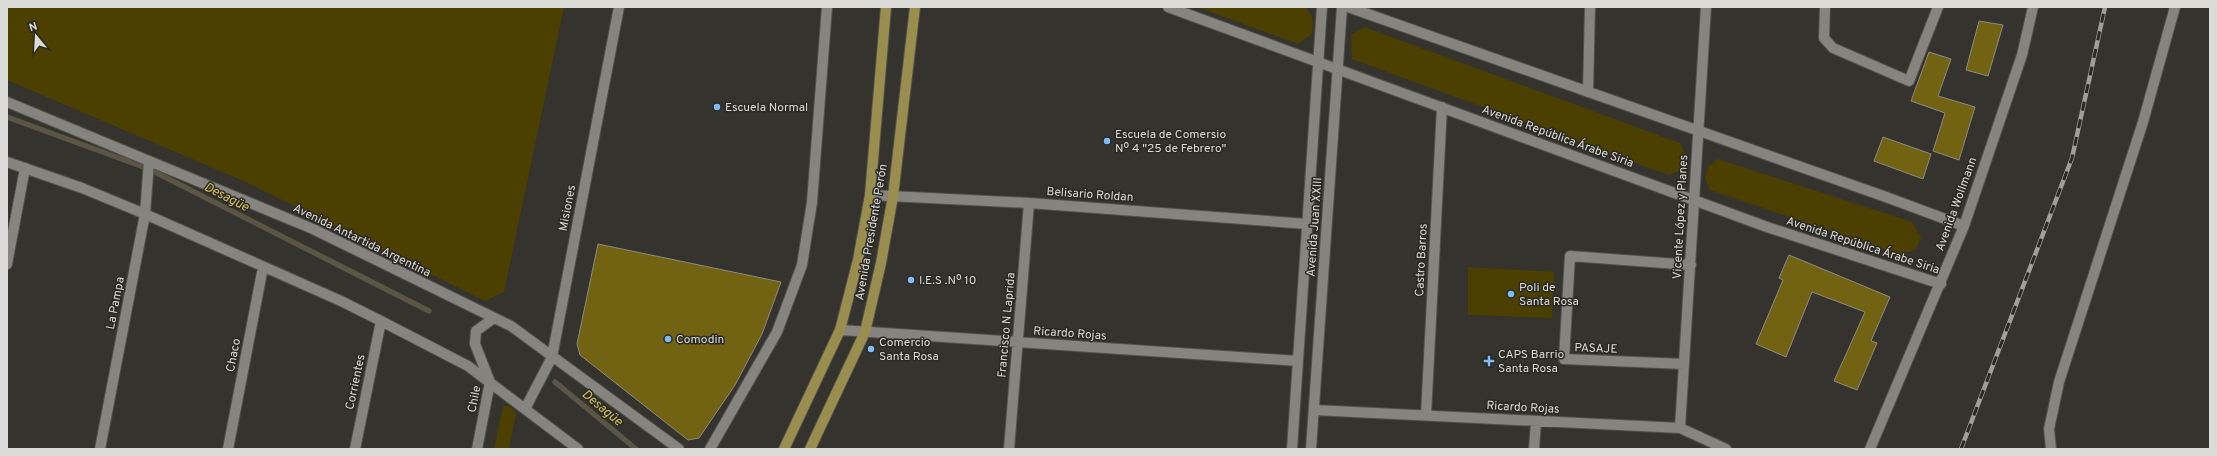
<svg xmlns="http://www.w3.org/2000/svg" width="2217" height="456" viewBox="0 0 2217 456" font-family="Overpass,sans-serif">
  <rect width="100%" height="100%" fill="#34332e"/>
  <path fill="#4b4000" d="M7,7H564L504,292L485,301L246,182L7,80Z
    M1197,7H1306L1313,19L1312,34L1298,44Z
    M1364,27L1680,143L1687,158L1681,170L1669,175L1352,59L1351,35Z
    M1718,159L1912,222L1921,238L1916,249L1901,255L1710,190L1705,178L1708,167Z
    M1468,267L1554,272L1552,318L1468,315Z
    M503,406H510L516,414L509,449H494Z"/>
  <g fill="none" stroke-linecap="round" stroke-linejoin="round">
    <path stroke="#595645" stroke-width="5.5" d="M7,117L149,169L429,311
      M555,382L636,449"/>
  </g>
  <path fill="#716312" stroke="#8c8b84" d="M1979,21L2003,25L1988,76L1966,70Z
    M1929,52L1951,59L1938,96L1975,107L1959,160L1933,151L1945,113L1911,101Z
    M1883,137L1931,154L1923,179L1874,161Z
    M598,244L781,282L762,334L735,385L699,438L688,440L580,355L577,344Z
    M1789,255L1890,297L1871,341L1877,343L1857,390L1834,381L1865,312L1812,292L1786,357L1756,344L1783,280L1779,278Z"/>
  <g fill="none" stroke-linecap="round" stroke-linejoin="round">
    <defs>
      <path id="minor" d="M1168,7L1767,227L1941,284
        M1348,7L1886,197L1964,226
        M1825,7L1824,38L1833,48L1909,81L1938,7
        M1588,92L1590,7
        M7,102L313,229L511,326L679,449
        M7,162L82,188L145,214L341,301L381,321L468,366L578,449
        M870,195L1029,203L1307,224
        M7,264L25,168
        M840,330L1298,361
        M1684,364L1564,359L1570,256L1691,265
        M525,409L552,357L619,7
        M1314,410L1680,428L1726,449
        M1426,415L1442,107
        M1680,428L1706,7
        M100,449L145,214L149,161
        M228,449L263,267
        M355,449L381,321
        M477,449L490,382L475,344L476,331L494,318
        M710,449L777,332L802,265L812,202L827,7
        M1009,449L1029,203
        M1292,449L1322,7
        M1311,449L1342,7
        M1534,449L1536,421
        M1870,449L1964,226L2022,55L2033,7
        M2051,449L2049,429L2059,382L2143,122L2175,7"/>
      <path id="major" d="M784,449L840,330L858,260L870,195L886,7
        M810,449L865,332L881,263L893,196L915,7"/>
    </defs>
    <use href="#minor" stroke="#51514c" stroke-width="12"/>
    <use href="#major" stroke="#51514c" stroke-width="12"/>
    <use href="#minor" stroke="#85847e" stroke-width="10"/>
    <use href="#major" stroke="#998e4d" stroke-width="10"/>
    <defs>
      <path id="rail" d="M1961,449L2072,158L2105,7"/>
    </defs>
    <use href="#rail" stroke="#9e9e9a" stroke-width="4.5"/>
    <use href="#rail" stroke="#2a2924" stroke-width="3" stroke-dasharray="9" stroke-linecap="butt"/>
  </g>
  <g fill="#7fbdfa" stroke="#2a2924" stroke-width="1.5">
    <circle cx="717" cy="107" r="4"/>
    <circle cx="1107" cy="141" r="4"/>
    <circle cx="911" cy="280" r="4"/>
    <circle cx="1511" cy="294" r="4"/>
    <circle cx="668" cy="339" r="4"/>
    <circle cx="871" cy="349" r="4"/>
    <path d="M1487 355h4v4h4v4h-4v4h-4v-4h-4v-4h4z"/>
  </g>
  <g text-anchor="middle" stroke-width="3" stroke-linejoin="round" paint-order="stroke">
    <g font-size="12" fill="#dbdbd7" stroke="#2a2924" text-anchor="start">
      <text x="725" y="111">Escuela Normal</text>
      <text x="1115" y="138">Escuela de Comersio<tspan x="1115" dy="14">Nº 4 "25 de Febrero"</tspan></text>
      <text x="919" y="284">I.E.S .Nº 10</text>
      <text x="1519" y="291">Poli de<tspan x="1519" dy="14">Santa Rosa</tspan></text>
      <text x="676" y="343">Comodin</text>
      <text x="879" y="346">Comercio<tspan x="879" dy="14">Santa Rosa</tspan></text>
      <text x="1498" y="358">CAPS Barrio<tspan x="1498" dy="14">Santa Rosa</tspan></text>
    </g>
    <g font-size="12" fill="#dbdbd7" stroke="#2a2924">
      <text transform="translate(1558 136) rotate(20)" y="4">Avenida República Árabe Siria</text>
      <text transform="translate(1090 194) rotate(4)" y="4">Belisario Roldan</text>
      <text transform="translate(1956 204) rotate(-70)" y="4">Avenida Wollmann</text>
      <text transform="translate(567 208) rotate(-79)" y="4">Misiones</text>
      <text transform="translate(1680 217) rotate(-87)" y="4">Vicente López y Planes</text>
      <text transform="translate(1314 227) rotate(-86)" y="4">Avenida Juan XXIII</text>
      <text transform="translate(871 232) rotate(-80)" y="4">Avenida Presidente Perón</text>
      <text transform="translate(362 240) rotate(26)" y="4">Avenida Antartida Argentina</text>
      <text transform="translate(1863 245) rotate(18)" y="4">Avenida República Árabe Siria</text>
      <text transform="translate(1421 260) rotate(-87)" y="4">Castro Barros</text>
      <text transform="translate(115 303) rotate(-79)" y="4">La Pampa</text>
      <text transform="translate(1006 325) rotate(-85)" y="4">Francisco N Laprida</text>
      <text transform="translate(1070 333) rotate(4)" y="4">Ricardo Rojas</text>
      <text transform="translate(1596 348) rotate(2)" y="4">PASAJE</text>
      <text transform="translate(233 355) rotate(-79)" y="4">Chaco</text>
      <text transform="translate(355 382) rotate(-78)" y="4">Corrientes</text>
      <text transform="translate(474 399) rotate(-79)" y="4">Chile</text>
      <text transform="translate(1523 407) rotate(3)" y="4">Ricardo Rojas</text>
    </g>
    <g font-size="13" font-style="italic" fill="#d5c159" stroke="#2a2924">
      <text transform="translate(227 196) rotate(27)" y="5">Desagüe</text>
      <text transform="translate(603 407) rotate(40)" y="5">Desagüe</text>
    </g>
  </g>
  <rect width="2217" height="456" fill="none" stroke="#dbdbd7" stroke-width="16"/>
  <g transform="translate(36 36) rotate(342)" stroke="#2a2924" stroke-width="3" paint-order="stroke">
  <path d="M0-3L7 15L0 10L-7 15Z" fill="#dbdbd7"/>
  <text y="-6" font-size="11" font-weight="bold" text-anchor="middle" fill="#dbdbd7">N</text>
  </g>
</svg>
